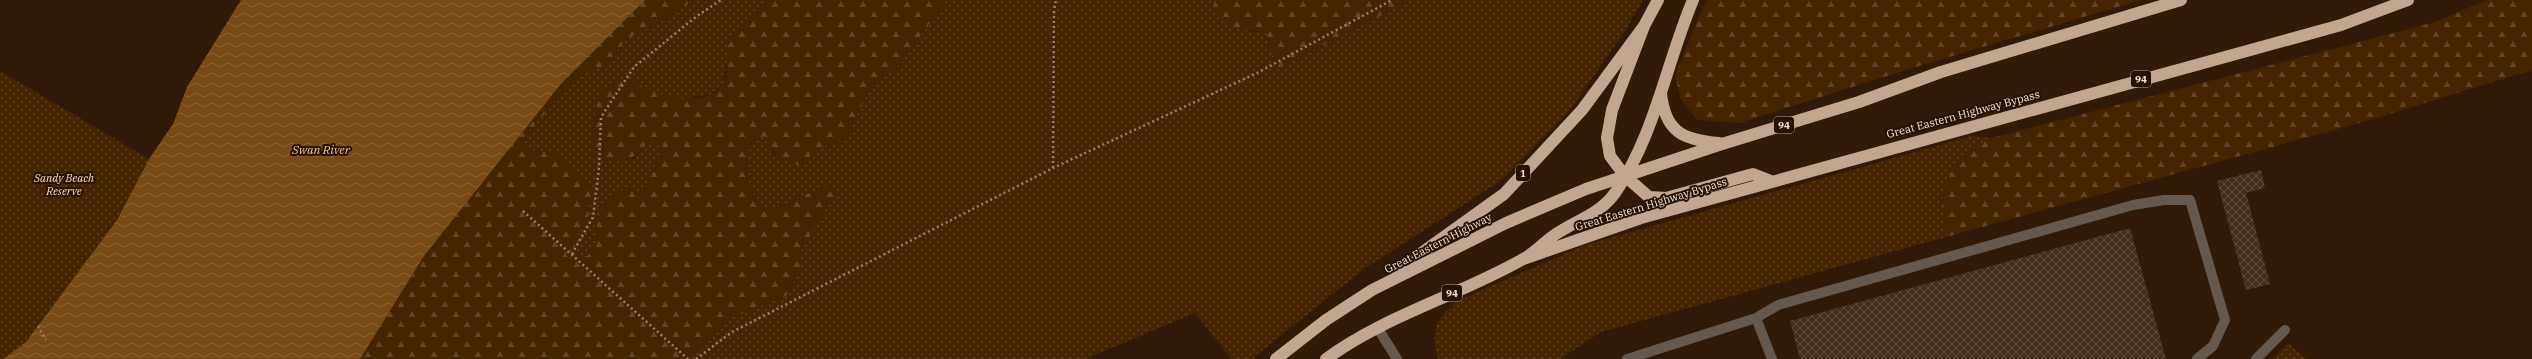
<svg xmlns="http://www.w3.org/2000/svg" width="2532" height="359" viewBox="0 0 2532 359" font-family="'IBM Plex Serif',serif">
  <defs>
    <pattern id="grass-dots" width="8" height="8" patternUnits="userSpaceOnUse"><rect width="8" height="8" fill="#452500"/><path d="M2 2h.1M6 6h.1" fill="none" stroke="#604424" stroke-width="1.8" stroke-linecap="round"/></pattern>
    <pattern id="forest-firs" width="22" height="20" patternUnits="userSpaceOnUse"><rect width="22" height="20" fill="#452500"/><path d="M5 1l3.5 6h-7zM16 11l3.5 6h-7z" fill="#604424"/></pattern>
    <pattern id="water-waves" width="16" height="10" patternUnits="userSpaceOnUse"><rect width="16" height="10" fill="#794a14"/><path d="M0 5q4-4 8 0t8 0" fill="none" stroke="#8c6435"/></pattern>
    <pattern id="building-cross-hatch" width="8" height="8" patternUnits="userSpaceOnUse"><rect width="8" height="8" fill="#432e19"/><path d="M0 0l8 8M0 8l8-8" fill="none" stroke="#5f4c3a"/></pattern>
  </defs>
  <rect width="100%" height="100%" fill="#2f1b07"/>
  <path fill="url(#grass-dots)" d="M693,0H767L730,38L724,82L712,94L680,100L645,90L627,78L600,91L593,121L591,154L634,159L647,143L663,146L643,193L597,222V244L587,256L571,260L564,254L588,218L543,150L529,151L523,139L544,112L574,79L607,64L627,39L668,18Z
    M947,0H1215L1212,12L1252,32L1266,31L1275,70L1411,0H1643L1625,31L1569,111L1502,180L1364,269L1252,359H1231L1195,313L1085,359H687L731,318L786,296L800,272L801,251L836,192H810L783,207L763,211C746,181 742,174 752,140L764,136L774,154L801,165L818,148L847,140L853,123L872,85L897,68Z
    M0,71L149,159L117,220L26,342L3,359H0Z
    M1972,136L1991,138L1964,153L1942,197L1946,237L1601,332L1560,359H1438C1430,330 1435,320 1457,301L1585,245Z
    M2288,343L2306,359H2272Z"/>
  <path fill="url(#forest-firs)" d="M645,0H693L668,18L627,39L607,64L574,79L523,139L529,151L543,150L559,155L582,177L591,191L588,218L565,254L570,259L587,256L597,244C596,210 599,208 626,187L643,193L663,146L647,143C627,167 619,165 591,154L593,121L600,91L627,78C650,93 705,114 724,82C731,70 723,49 731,37C739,24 756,11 767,0H947L897,68L872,85L852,125L848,140L818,148L801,165C781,163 773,153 764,136L752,140C742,174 746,181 763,211C788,205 803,194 827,186L836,192L801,251L800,272L786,296L731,318L687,359H360L424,256L560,85Z
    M1215,0H1411L1275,70L1266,31C1244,32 1230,26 1212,12Z
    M1706,0H2141L1909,69L1740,123L1697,120L1681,100L1675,75Z
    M2487,0H2532V70L2370,120L1946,237L1942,197L1951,172L1964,153L1991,138L2435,22Z"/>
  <path fill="url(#water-waves)" d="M241,0H645L560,85L424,256L360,359H3L26,342L117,220L149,159L173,124L187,87Z"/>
  <path fill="url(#building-cross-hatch)" d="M2261,170L2265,188L2246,193L2270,284L2246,290L2217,181Z
    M2130,228L2166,359H1800L1790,321Z"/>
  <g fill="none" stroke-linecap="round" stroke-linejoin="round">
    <path stroke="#928171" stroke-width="2.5" stroke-dasharray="2 3" stroke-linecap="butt" d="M1053,168L1054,10L1056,0
      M523,211L688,359
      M572,254L593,217L599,168L601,117L634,67L697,16L721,0
      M38,326L46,340
      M696,359L732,332L1053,168L1257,73L1392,0"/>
    <path stroke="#63594f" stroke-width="10" d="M1756,318L1778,305L2133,205L2164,200H2190L2225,320L2213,346L2197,359
      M1377,327L1397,359
      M1627,359L1756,318L1772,359
      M2256,359L2285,330"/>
    <path stroke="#c1a790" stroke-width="12" d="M1658,0L1644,26L1612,110L1607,138L1610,156L1625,176L1649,197L1666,198L1753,174L1771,181
      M1661,93C1665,132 1683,140 1719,143
      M1526,258L1641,218L2341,25L2408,0
      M1395,272L1504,194L1582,110L1644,26
      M1276,359L1326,320L1372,290L1506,223L1586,189L1722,144L1859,102L1941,72L2181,0
      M1326,359C1386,315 1461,295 1525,258C1536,252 1545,241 1556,234C1577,220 1600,214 1615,193C1655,135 1666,64 1693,0"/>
  </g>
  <g text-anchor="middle" stroke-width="4" stroke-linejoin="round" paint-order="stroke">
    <g fill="#251201" stroke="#b4a497" stroke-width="1">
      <rect x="2131" y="71" width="20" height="16" rx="3"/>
      <rect x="1774" y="117" width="20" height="16" rx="3"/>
      <rect x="1516" y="165" width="14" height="16" rx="3"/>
      <rect x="1442" y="285" width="20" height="16" rx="3"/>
    </g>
    <g font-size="10" font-weight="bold" fill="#f1e3d7">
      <text x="2141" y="83">94</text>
      <text x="1784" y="129">94</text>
      <text x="1523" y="177">1</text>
      <text x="1452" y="297">94</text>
    </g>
    <g font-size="11" fill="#f1e3d7" stroke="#251201">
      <text transform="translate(1963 114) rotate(-15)" y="4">Great Eastern Highway Bypass</text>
      <text transform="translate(1651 204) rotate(-17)" y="4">Great Eastern Highway Bypass</text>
      <text transform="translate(1438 243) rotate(-27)" y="4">Great Eastern Highway</text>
    </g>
    <g font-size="11" font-style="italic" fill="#fadbc1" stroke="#251201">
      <text x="64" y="182">Sandy Beach<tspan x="64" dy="13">Reserve</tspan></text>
    </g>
    <g font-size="12" font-style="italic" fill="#f9be88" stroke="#251201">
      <text x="321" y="154">Swan River</text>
    </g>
  </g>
</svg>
